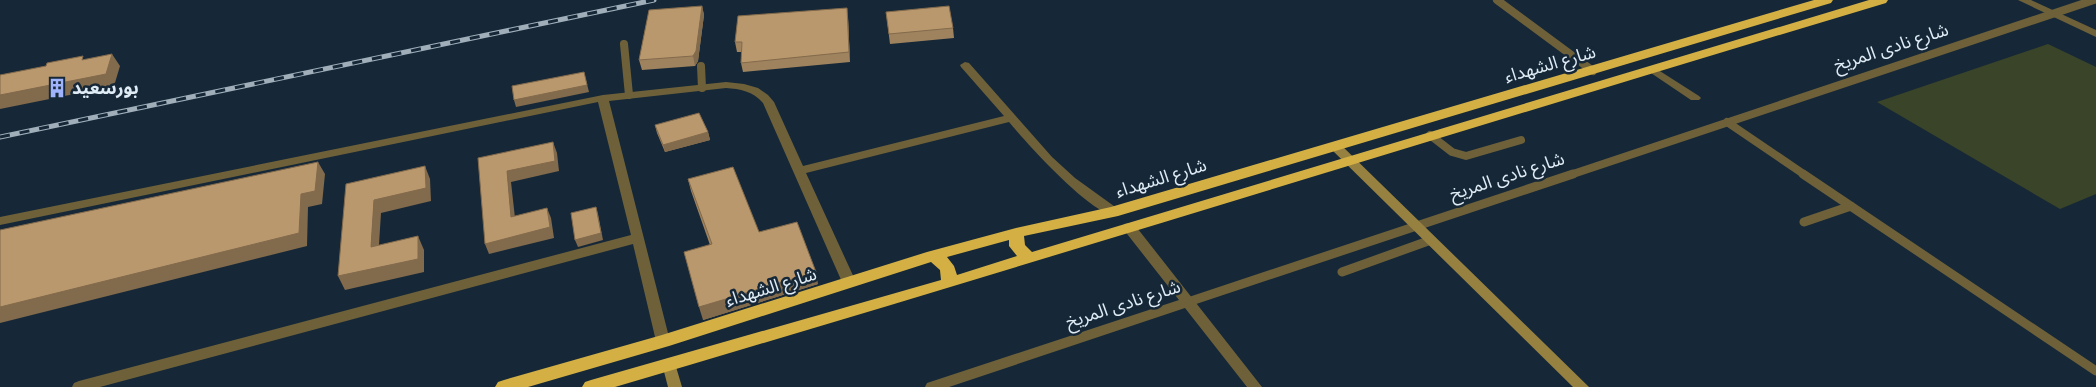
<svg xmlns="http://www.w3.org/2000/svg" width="2096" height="387" viewBox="0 0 2096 387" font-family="Figtree,'Noto Sans Arabic',sans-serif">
  <rect width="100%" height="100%" fill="#162837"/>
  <path fill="#3a4428" d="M2048,44L2096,67V194L2060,209L1877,102Z"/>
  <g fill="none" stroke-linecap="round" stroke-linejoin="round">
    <path stroke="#6e613a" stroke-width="8" d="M1497,0L1593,71
      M624,44L629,95
      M701,66L702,88
      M1727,122L1805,175
      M1430,135L1452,152L1466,156L1521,140
      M1570,175L2094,0"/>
    <path stroke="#6e613a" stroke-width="9" d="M1803,174L2096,371
      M1804,222L1851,206
      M1342,272L1431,240
      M1188,302L1573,174"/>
    <path fill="#6e613a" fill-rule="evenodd" d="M2018,0H2031L2096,30V37Z
      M965,62L969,63L1052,157L1075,178L1118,209L1119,212L1118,215C1096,221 1024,140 1009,122L806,173L856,282L854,285H844L842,282L763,103C753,91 740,89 726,88L609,101L670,341L668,345L663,346L658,345L656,341L633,244L100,387H72L74,383L79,381L631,235L598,102L0,225V217L603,95L726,82L744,84L758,88L768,95L774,102L803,166L1004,116L961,67L960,65Z
      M1652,66L1699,96L1701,98L1699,100H1691L1648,71L1647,69Z
      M1129,223L1134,224L1262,387H1247L1185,308L949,387H925L927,383L1179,300L1124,230L1123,227L1124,224Z"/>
    <path fill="#978140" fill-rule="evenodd" d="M1335,142L1339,143L1589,387H1573L1331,149L1329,146Z
      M669,358L674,360L682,387H668L662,364L664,360Z"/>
    <path fill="#d4b044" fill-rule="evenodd" d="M1814,0H1833L1831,3L1118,216L1024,236L1025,245L1032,252L1869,0H1888L1886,3C1462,130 1039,262 615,387H582L585,382L591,380L941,280L940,270L931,262L669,346L528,387H495L498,382L504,380L662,335L927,252L1016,228L1111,207ZM1009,240V246L1017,256L957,275L954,266L947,257Z"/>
    <defs>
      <path id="rail" d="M0,137L654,0"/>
    </defs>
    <use href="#rail" stroke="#a0aeba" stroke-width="5"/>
    <use href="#rail" stroke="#162837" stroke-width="3" stroke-dasharray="10" stroke-linecap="butt"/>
  </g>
  <path fill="#9f835e" d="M702,6L704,15L698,61L695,66L642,70L639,60Z
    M886,12L953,28L954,38L890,44Z
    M848,17L850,62L743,72L741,63L742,52H737L735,42Z
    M655,125L708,132L710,140L665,152L657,133Z
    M688,179L759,232L818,284L703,320L710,245L691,191Z"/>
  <path fill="#826a4c" d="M702,6L704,15L698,61L695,66L693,56Z
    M847,8L848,17L850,62L849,52Z
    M112,54L120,66L114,86L0,109V95Z
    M584,72L589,92L516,107L514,100Z
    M708,132L710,140L665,152L663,145Z
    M553,142L557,153L559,171L511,182L516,227L511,217L507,171Z
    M318,162L325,174L322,204L308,207L307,246L0,323V307Z
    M425,166L430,179L431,201L381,213L378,260L371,247L374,200Z
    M596,207L598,214L603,240L578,247L575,240Z
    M547,208L551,218L554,238L489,254L485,244Z
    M418,236L424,250V272L345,290L338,276Z
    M816,272L818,284L703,320L699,307Z"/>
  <path fill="#b9986d" stroke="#826a4c" d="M702,6L696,51L693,56L639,60L649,10Z
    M949,6L953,28L889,34L886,12Z
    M847,8L849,52L741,63L742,42H735L738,16Z
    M112,54L106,74L0,95V75L46,66L47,63L83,56L82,60Z
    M584,72L587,85L514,100L512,86Z
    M699,113L708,132L663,145L655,125Z
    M553,142L555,161L507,171L511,217L547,208L550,227L485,244L478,158Z
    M318,162L315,191L301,194L299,233L0,307V230Z
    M425,166L426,188L374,200L371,247L418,236V259L338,276L346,184Z
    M733,167L759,232L797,222L816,272L699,307L684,252L712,244L688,179Z
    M596,207L601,233L575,240L571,213Z"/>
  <defs>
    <symbol id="building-bare" viewBox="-9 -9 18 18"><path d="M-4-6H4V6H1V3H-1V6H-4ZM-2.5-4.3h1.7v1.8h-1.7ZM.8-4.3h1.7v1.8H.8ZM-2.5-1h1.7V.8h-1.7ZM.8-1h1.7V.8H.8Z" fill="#9fb3fd" stroke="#162837" stroke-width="2.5" paint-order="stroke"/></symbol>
  </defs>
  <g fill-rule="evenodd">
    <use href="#building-bare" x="43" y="74" width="28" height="28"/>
  </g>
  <g text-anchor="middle" stroke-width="5" stroke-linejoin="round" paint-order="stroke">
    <g font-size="18" fill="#dfebf5" stroke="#162837">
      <text transform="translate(1891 47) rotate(-18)" y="6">شارع نادى المريخ</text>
      <text transform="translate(1550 64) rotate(-16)" y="6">شارع الشهداء</text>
      <text transform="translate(1507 176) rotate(-18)" y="6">شارع نادى المريخ</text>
      <text transform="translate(1161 178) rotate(-17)" y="6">شارع الشهداء</text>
      <text transform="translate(771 287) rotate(-17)" y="6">شارع الشهداء</text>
      <text transform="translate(1123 304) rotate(-18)" y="6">شارع نادى المريخ</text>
    </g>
    <g font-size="18" font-weight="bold" fill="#dfebf5" stroke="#162837" text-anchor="start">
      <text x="72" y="94">بورسعيد</text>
    </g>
  </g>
</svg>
